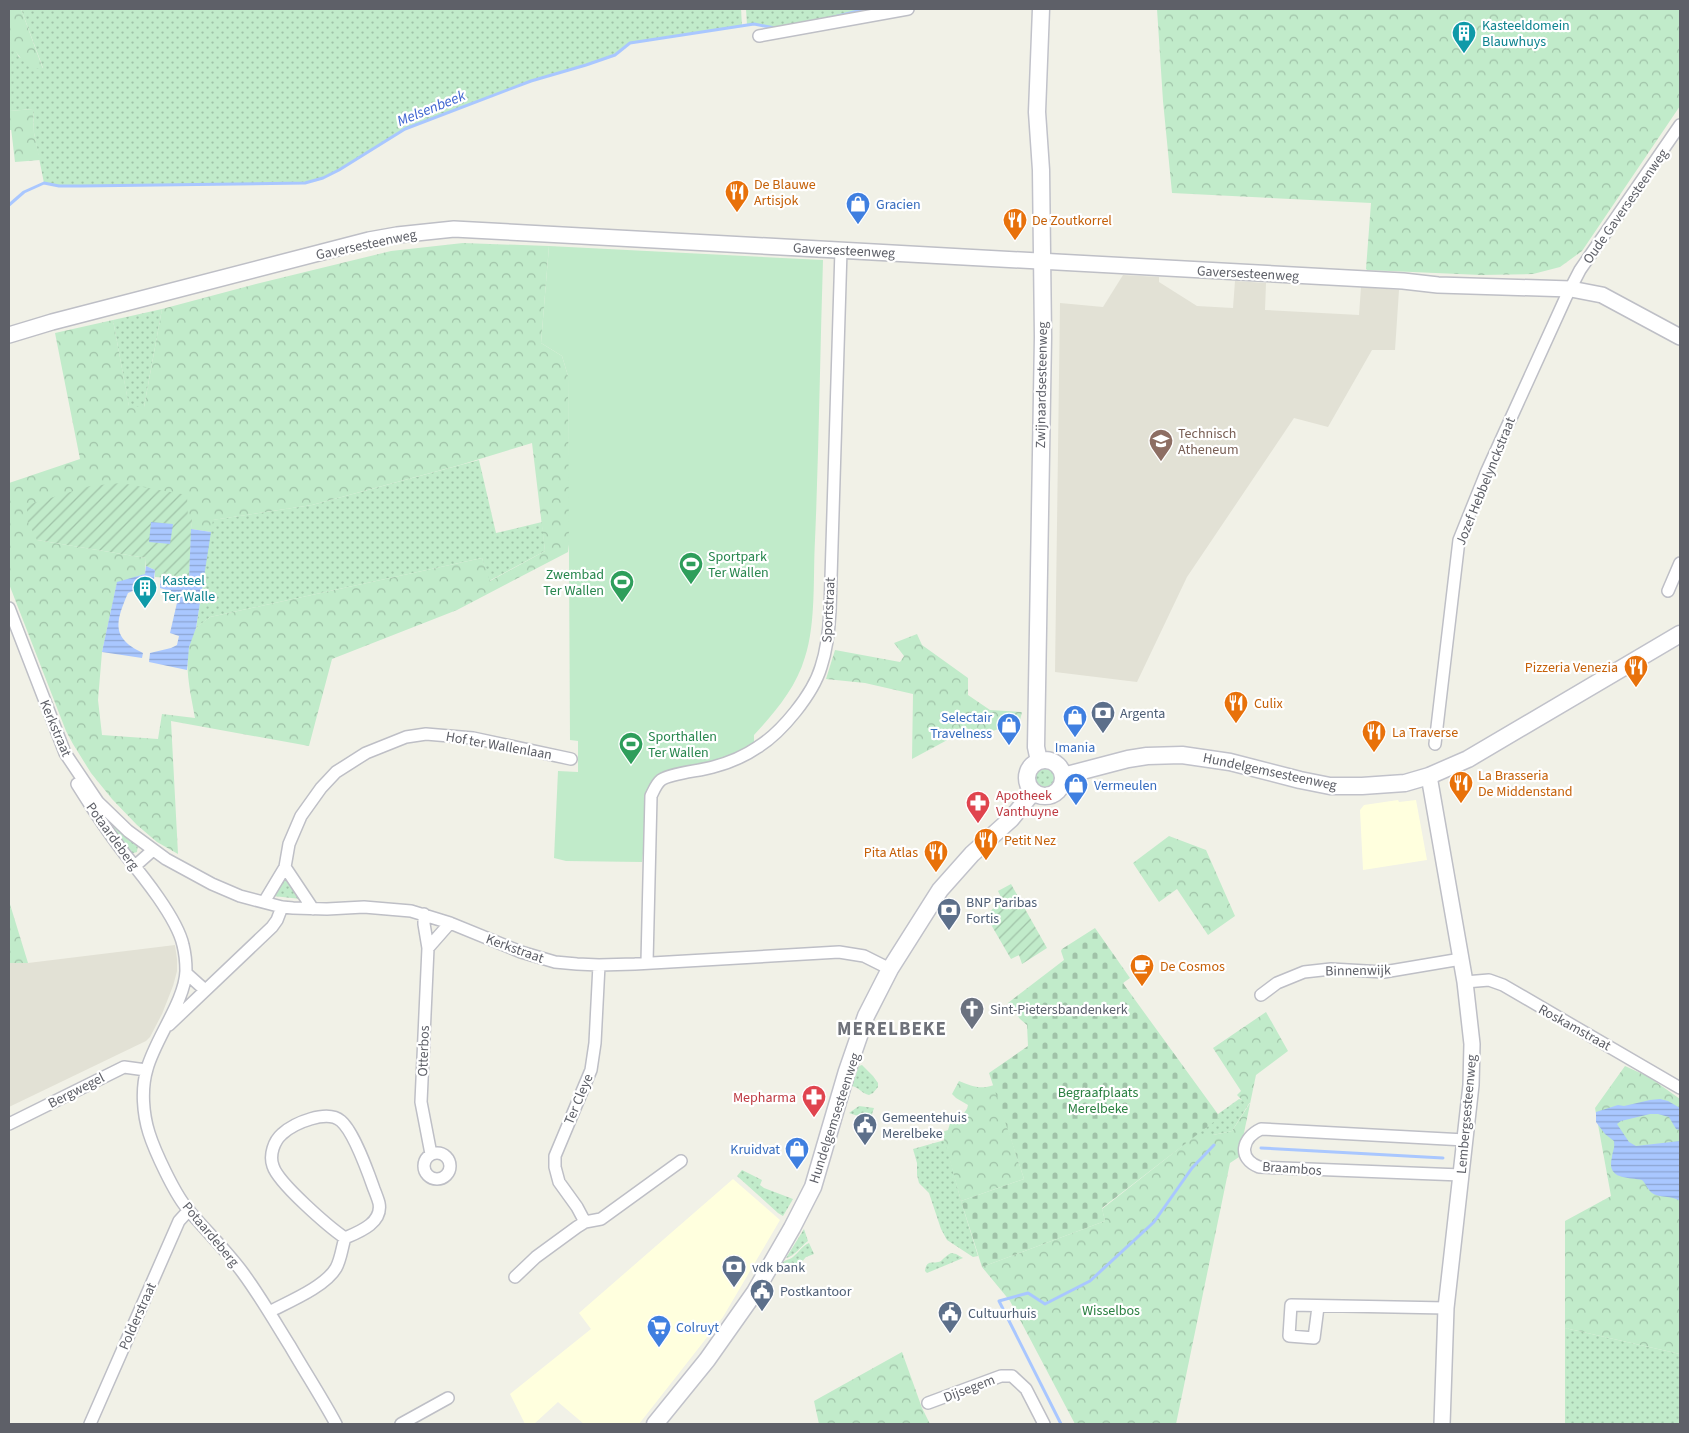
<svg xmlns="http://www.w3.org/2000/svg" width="1689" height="1433" viewBox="0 0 1689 1433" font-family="'Source Sans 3',sans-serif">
  <defs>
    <pattern id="grass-dots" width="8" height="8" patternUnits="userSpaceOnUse" patternTransform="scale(1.25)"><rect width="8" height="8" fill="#c1ebca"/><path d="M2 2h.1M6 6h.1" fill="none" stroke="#a0c2a8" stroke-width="1.8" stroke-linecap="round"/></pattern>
    <pattern id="forest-crowns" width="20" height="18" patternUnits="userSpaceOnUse" patternTransform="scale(1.25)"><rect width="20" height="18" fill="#c1ebca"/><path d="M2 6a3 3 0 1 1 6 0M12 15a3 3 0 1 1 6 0" fill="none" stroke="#a0c2a8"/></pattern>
    <pattern id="cemetery-stones" width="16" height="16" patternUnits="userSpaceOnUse" patternTransform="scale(1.25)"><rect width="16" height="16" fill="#c1ebca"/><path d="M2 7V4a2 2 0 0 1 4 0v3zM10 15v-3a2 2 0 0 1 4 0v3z" fill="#a0c2a8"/></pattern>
    <pattern id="garden-furrows" width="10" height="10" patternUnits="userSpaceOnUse" patternTransform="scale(1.25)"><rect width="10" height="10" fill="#c1ebca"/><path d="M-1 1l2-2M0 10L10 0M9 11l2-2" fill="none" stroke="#a0c2a8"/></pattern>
    <pattern id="water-rules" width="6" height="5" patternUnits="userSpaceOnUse" patternTransform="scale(1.25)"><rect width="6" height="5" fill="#a9c7ff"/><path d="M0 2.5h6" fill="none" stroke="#8da5d2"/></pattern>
  </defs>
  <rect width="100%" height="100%" fill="#f1f1e7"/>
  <path fill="#ffffde" d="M1398,800L1399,802L1416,800L1427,860L1363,870L1360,810L1364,805Z
    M733,1179L780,1220L723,1317L639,1424H584L558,1402L534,1424H525L510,1394L591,1329L579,1313Z"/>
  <path fill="#e2e1d5" d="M1123,275L1159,277V282L1197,306L1233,308L1235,281L1266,283L1265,310L1359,315L1361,287L1399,290L1395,350H1372L1328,427L1294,418L1187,577L1137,682L1055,672L1060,303L1103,307Z
    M175,945L177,959V971L173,986L162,1014L150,1037L146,1041L9,1107V963H28Z"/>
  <path fill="url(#grass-dots)" d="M21,9H741L742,26L630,43L615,55L586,65L531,81L405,129L339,170L323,178L305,183L80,186H59L44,183L34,133L33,109L10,111L12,130H9V38L19,57L43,68Z
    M746,9H866L821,20L772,28L754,24L747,25Z
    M162,309L144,407H129L113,320Z
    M479,460L496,533L542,522L545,551L489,581L482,558L210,617L196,628L212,520L312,505Z
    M1035 777a10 10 0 1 1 20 0a10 10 0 1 1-20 0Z
    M83,787L138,844L137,852L130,854Z
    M284,878L287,879L301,899L273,896Z
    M862,1065L873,1076L878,1083V1087L873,1093L869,1095C862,1094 859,1087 852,1086L859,1066Z
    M1239,1099L1250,1102L1232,1131L1213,1135H1196L1219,1117L1218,1114Z
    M859,1106L874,1108L870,1120L849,1113Z
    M945,1140L961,1201L978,1256L973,1257L947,1240L941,1229L929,1193L919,1183L917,1175V1163L913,1149Z
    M742,1170L762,1180L760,1185L764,1188L793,1199L783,1216L778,1213L737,1176Z
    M804,1229L808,1241C801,1246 795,1256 786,1258Z
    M809,1243L814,1254L806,1257L800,1264L782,1263C786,1259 789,1260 793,1257C799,1252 802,1246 809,1243Z
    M951,1253L956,1254L963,1258L927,1273L925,1271C927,1258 933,1265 941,1261C944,1258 947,1255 951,1253Z
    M1565,1328L1680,1354V1424H1565Z"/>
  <path fill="url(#forest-crowns)" fill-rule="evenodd" d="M9,9H21L43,69L30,68C22,60 12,49 9,38C7,29 9,18 9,9Z
    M1157,9H1680V106L1582,251L1560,267L1533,274L1481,275L1367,270L1366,269L1371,203L1172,193L1163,101Z
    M33,109L34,133L40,160L15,162L9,111Z
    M463,243L549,246L541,343L562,356L568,376L570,537L568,552L457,610L332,659L309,746L171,721L178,854L157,842L137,825L112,799L91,773L73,744L66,731L9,584V483L80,459L55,333L113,320L129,406L144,407L162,309L260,283L391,251ZM532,443L545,551L490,581L482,558L210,617C205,621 198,625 195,630C181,657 190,689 195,718L162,714L158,739L102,735L98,700L102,652L117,583L145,574L146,558L37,540L192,519L191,529L211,532L213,520L312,505L460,465Z
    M917,634L922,645L968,678V695L990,710L1022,712L1020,720L993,731L951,738L912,759L913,694L865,683L826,679L835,650L900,662L904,656L894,643Z
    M1169,836L1206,850L1235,916L1208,935L1177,889L1159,902L1133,863Z
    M9,901L28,963H9Z
    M1266,1012L1288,1051L1256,1075L1239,1157L1230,1163L1176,1424H1075L1010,1301L982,1267L1105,1221L1102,1209L1196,1135H1213L1232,1131L1250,1103L1244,1102L1237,1095L1241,1091L1213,1048Z
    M1625,1066L1649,1077L1680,1099V1354L1565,1328V1221L1611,1196L1595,1108Z
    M959,1081C972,1086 980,1090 994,1085L1024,1179L961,1201L942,1132L948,1130L951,1120C958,1116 967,1114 968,1105L956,1098L952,1094Z
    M902,1352L922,1408L930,1424H819L814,1401Z"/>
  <path fill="url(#cemetery-stones)" d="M1095,928L1130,978L1123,983L1125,986L1220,1117L1102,1208L1105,1221L982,1267L961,1201L1024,1179L989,1073L1028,1046L1027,1025L1020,1019L1008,1003L1064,960L1061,951L1062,949Z"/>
  <path fill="url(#garden-furrows)" d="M121,483L187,495L188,519H192L189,579L155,577V570L146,566V558L37,540L27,520V505L90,486Z
    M1011,884L1047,948L1022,964L1019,955L1011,959L986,916L1002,899L998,891Z"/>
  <path fill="#c1ebca" d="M549,246L823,260C820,354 819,447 815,540C813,576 816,624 805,657C796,688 775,712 754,735V742L752,744L739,753L708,763L677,769L649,800L642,862L566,861L554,858L558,771L578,772V741L570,740L568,376L562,356L541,343Z"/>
  <path fill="url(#water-rules)" d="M151,522L173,524L170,544L149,542Z
    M191,529L211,532L196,628L189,647L187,670L149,662L150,653L171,648L177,645L179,636L170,633L179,594L160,588L161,577L189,579Z
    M146,566L155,570L153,588L142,587L128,593C116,621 110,638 143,653L142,658L102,652L117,582L145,574Z
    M1660,1099L1668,1101L1680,1108V1130L1676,1129L1669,1117L1658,1114H1650L1621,1121L1617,1124L1629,1142L1636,1146L1680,1141V1201C1672,1195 1658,1198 1652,1193C1648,1190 1646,1184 1642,1180C1628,1177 1606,1180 1612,1157C1613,1149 1615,1149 1614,1141L1605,1134L1596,1122V1112L1618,1105L1624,1106L1650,1100Z"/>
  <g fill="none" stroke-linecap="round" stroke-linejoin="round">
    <path stroke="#a9c7ff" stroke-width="3" d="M830,18L866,9
      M9,205L24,192L44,183L59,186H80L305,183L323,178L339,170L405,129L531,81L586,65L615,55L630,43L754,24L775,28
      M1261,1148L1443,1158
      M1061,1424L999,1301L1028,1293L1045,1304L1090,1281L1154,1222L1192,1168L1214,1145"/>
    <defs>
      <path id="minor" d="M759,36L908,9
        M1668,591L1680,563
        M9,608L65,753L98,802L128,831L166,859L212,884L240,896L282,907L293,908L327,909L364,907L411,911L450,923L521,952L555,962L577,964L599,965L635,964L839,952L864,956L890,969
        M1435,744L1459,540L1486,473L1566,297L1580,270L1680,125
        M77,784C92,808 107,831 124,853C142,875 177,918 183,945C185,953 186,963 186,971C185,1001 155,1039 147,1069C141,1089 143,1114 149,1133C155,1152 174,1192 186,1207C204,1229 226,1250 243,1273C260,1296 275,1322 290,1346C305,1372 322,1398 336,1424
        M135,866L153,850
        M285,867L313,909
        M264,902L285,867L289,844L301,816L321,788L336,772L366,753L406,737L426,734L473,738L571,759
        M424,914V924L428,948L421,1102L431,1154
        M428,948L450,923
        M647,962L651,796C654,790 656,784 661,780C671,773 700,771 713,767C728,763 745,756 758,747C782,732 813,694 821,667C827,649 829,630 830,611L841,250
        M186,973L205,990
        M1465,982L1489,980L1503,985L1680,1088
        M1261,995L1277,983L1304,972L1331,969L1384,972L1461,959
        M169,1025L272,927L277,920L282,907
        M9,1124L124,1067L146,1070
        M424 1166a13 13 0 1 1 26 0a13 13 0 1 1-26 0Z
        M1461,1175L1259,1167C1237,1158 1242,1138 1261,1129L1465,1140
        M585,1222L577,1207L559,1182L555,1167V1156L591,1070L595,1043L599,965
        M515,1277L536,1257L577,1227L585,1222L601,1219L681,1161
        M1318,1307L1314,1338L1289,1336L1291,1305L1446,1308
        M269,1312C288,1302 325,1287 336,1268C341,1259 342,1247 345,1238C359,1232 383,1223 379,1203C378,1199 376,1194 374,1189C368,1172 354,1132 341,1121C327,1109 294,1123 282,1134C274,1141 269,1155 273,1166C278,1183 329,1227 345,1238
        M928,1403L1001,1376H1012L1026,1389L1044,1424
        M90,1424L179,1221L189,1210
        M401,1424L448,1398"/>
      <path id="tertiary" d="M9,335L52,322L369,240L397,235L454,229L1403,281L1438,285L1571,289L1602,295L1680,337
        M1429,776L1465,982L1472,1044L1471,1085L1446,1308L1442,1424"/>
      <path id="secondary" d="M1027 778a18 18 0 1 1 36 0a18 18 0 1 1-36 0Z
        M1039,761L1036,747L1043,337L1041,170L1037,112L1041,9
        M1063,776L1128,759L1147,756L1182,755L1230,762L1300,780L1330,786H1362L1405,783L1429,776L1468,759L1680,634
        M655,1424L707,1360L755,1292L792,1228L813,1187L847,1071L866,1016L890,969L940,890L972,854L1011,819L1033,792"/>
    </defs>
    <use href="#minor" stroke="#bebfc6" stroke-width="14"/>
    <use href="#tertiary" stroke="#bebfc6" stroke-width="18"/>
    <use href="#secondary" stroke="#c1c2ca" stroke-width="19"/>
    <use href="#minor" stroke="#fff" stroke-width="11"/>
    <use href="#tertiary" stroke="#fff" stroke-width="15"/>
    <use href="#secondary" stroke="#fff" stroke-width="16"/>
  </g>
  <defs>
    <symbol id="building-pin" viewBox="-11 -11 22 30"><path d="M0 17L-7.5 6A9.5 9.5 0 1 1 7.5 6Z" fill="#0f9aa8" stroke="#fff"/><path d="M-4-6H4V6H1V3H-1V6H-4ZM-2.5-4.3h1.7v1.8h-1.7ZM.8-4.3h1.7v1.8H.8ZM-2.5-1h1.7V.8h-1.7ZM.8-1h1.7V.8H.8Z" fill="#fff"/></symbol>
    <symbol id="restaurant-pin" viewBox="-11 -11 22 30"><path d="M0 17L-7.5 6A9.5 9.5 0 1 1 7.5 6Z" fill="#e8710a" stroke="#fff"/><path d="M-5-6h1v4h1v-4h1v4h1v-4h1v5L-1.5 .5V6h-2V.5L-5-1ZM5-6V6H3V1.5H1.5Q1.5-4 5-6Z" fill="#fff"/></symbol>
    <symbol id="shop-pin" viewBox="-11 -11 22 30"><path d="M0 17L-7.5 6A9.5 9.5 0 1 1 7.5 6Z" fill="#3f7fe0" stroke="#fff"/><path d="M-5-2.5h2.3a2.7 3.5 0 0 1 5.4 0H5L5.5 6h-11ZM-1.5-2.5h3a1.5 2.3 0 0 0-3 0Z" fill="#fff"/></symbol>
    <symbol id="school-pin" viewBox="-11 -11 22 30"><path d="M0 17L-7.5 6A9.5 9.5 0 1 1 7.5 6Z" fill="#8d6e63" stroke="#fff"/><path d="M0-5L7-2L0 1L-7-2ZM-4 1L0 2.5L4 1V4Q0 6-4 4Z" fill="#fff"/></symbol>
    <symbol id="stadium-pin" viewBox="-11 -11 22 30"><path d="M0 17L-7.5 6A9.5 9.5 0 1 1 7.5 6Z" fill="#2e9e5b" stroke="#fff"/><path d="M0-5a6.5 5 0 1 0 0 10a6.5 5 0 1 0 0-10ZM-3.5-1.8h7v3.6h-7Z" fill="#fff"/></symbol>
    <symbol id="bank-pin" viewBox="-11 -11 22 30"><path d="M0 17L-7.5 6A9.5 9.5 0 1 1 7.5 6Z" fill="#5c6f8a" stroke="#fff"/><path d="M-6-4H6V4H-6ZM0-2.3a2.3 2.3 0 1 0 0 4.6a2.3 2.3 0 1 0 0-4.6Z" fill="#fff"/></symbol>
    <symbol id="pharmacy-pin" viewBox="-11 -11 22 30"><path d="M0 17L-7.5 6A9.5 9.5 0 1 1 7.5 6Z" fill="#e0444e" stroke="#fff"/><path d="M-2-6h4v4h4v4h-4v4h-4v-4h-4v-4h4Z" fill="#fff"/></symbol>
    <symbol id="cafe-pin" viewBox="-11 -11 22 30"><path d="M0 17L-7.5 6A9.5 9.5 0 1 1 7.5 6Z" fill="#e8710a" stroke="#fff"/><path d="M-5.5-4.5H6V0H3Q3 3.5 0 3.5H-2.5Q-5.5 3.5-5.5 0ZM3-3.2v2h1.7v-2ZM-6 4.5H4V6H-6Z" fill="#fff"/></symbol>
    <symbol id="church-pin" viewBox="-11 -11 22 30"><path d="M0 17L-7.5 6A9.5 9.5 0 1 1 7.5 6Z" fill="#6b7280" stroke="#fff"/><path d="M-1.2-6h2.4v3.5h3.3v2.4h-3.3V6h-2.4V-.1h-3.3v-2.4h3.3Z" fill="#fff"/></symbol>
    <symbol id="civic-pin" viewBox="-11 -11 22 30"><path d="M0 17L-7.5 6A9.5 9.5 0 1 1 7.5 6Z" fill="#5c6f8a" stroke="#fff"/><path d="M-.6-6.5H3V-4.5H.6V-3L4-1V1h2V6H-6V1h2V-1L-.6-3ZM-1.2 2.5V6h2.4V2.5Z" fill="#fff"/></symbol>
    <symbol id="supermarket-pin" viewBox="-11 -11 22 30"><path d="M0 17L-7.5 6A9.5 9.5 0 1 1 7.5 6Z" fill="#3f7fe0" stroke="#fff"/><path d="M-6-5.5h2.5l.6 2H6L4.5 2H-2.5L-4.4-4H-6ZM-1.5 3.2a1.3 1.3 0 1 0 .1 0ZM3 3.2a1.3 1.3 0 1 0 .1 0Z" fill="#fff"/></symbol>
  </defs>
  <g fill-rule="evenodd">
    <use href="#building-pin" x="1450" y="19" width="28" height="38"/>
    <use href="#restaurant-pin" x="723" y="178" width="28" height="38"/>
    <use href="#shop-pin" x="844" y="190" width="28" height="38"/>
    <use href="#restaurant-pin" x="1001" y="206" width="28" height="38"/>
    <use href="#school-pin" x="1147" y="427" width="28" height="38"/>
    <use href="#stadium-pin" x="677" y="550" width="28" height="38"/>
    <use href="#stadium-pin" x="608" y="568" width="28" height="38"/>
    <use href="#building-pin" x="131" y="574" width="28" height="38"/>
    <use href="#restaurant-pin" x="1622" y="653" width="28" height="38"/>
    <use href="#restaurant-pin" x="1222" y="689" width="28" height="38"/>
    <use href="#bank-pin" x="1089" y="699" width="28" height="38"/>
    <use href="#shop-pin" x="1061" y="703" width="28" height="38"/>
    <use href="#shop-pin" x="995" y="711" width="28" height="38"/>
    <use href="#restaurant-pin" x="1360" y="718" width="28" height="38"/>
    <use href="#stadium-pin" x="617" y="730" width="28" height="38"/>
    <use href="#restaurant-pin" x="1447" y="769" width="28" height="38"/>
    <use href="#shop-pin" x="1062" y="771" width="28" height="38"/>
    <use href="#pharmacy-pin" x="964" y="789" width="28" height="38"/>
    <use href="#restaurant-pin" x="972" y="826" width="28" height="38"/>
    <use href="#restaurant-pin" x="922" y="838" width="28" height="38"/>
    <use href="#bank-pin" x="935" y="896" width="28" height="38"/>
    <use href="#cafe-pin" x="1128" y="952" width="28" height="38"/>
    <use href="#church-pin" x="958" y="995" width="28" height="38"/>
    <use href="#pharmacy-pin" x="800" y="1083" width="28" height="38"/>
    <use href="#civic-pin" x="851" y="1111" width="28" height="38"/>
    <use href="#shop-pin" x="783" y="1135" width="28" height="38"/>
    <use href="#bank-pin" x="720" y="1253" width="28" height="38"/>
    <use href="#civic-pin" x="748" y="1277" width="28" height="38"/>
    <use href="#civic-pin" x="936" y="1299" width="28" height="38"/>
    <use href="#supermarket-pin" x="645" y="1313" width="28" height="38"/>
  </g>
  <g text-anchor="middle" stroke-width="4.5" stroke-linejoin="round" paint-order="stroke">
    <g font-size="14" fill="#0d838f" stroke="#fff" text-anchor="start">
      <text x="1482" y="30">Kasteeldomein<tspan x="1482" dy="16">Blauwhuys</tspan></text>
      <text x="162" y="585">Kasteel<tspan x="162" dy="16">Ter Walle</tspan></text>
    </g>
    <g font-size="14" fill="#c56008" stroke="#fff" text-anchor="start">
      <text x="754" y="189">De Blauwe<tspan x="754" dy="16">Artisjok</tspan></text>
      <text x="1032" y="225">De Zoutkorrel</text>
      <text x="1618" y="672" text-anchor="end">Pizzeria Venezia</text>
      <text x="1254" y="708">Culix</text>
      <text x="1392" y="737">La Traverse</text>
      <text x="1478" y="780">La Brasseria<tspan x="1478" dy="16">De Middenstand</tspan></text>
      <text x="1004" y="845">Petit Nez</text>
      <text x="918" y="857" text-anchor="end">Pita Atlas</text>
      <text x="1160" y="971">De Cosmos</text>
    </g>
    <g font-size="14" fill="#366cbe" stroke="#fff" text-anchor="start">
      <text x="876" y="209">Gracien</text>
      <text x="992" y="722" text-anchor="end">Selectair<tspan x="992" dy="16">Travelness</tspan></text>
      <text x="1075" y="752" text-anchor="middle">Imania</text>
      <text x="1094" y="790">Vermeulen</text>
      <text x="780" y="1154" text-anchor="end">Kruidvat</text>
      <text x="676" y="1332">Colruyt</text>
    </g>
    <g font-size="14" fill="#5e6068" stroke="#fff">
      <text transform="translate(1625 206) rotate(-55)" y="5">Oude Gaversesteenweg</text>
      <text transform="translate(366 244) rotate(-12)" y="5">Gaversesteenweg</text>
      <text transform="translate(844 250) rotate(3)" y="5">Gaversesteenweg</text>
      <text transform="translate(1248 273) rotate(3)" y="5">Gaversesteenweg</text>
      <text transform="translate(1041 385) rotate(-89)" y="5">Zwijnaardsesteenweg</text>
      <text transform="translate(1485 481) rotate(-68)" y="5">Jozef Hebbelynckstraat</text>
      <text transform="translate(828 610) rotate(-87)" y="5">Sportstraat</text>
      <text transform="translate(56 728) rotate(67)" y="5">Kerkstraat</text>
      <text transform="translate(499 745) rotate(10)" y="5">Hof ter Wallenlaan</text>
      <text transform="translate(1270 771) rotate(12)" y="5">Hundelgemsesteenweg</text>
      <text transform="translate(113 836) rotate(54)" y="5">Potaardeberg</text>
      <text transform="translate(515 948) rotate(20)" y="5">Kerkstraat</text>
      <text transform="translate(1358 970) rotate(-1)" y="5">Binnenwijk</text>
      <text transform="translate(1575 1027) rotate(29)" y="5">Roskamstraat</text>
      <text transform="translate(423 1051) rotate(-88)" y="5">Otterbos</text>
      <text transform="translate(76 1090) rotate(-27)" y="5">Bergwegel</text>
      <text transform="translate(578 1099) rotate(-67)" y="5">Ter Cleye</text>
      <text transform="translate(1466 1114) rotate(-85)" y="5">Lembergsesteenweg</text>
      <text transform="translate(834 1118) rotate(-72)" y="5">Hundelgemsesteenweg</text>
      <text transform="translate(1292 1168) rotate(4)" y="5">Braambos</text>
      <text transform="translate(211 1234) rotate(50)" y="5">Potaardeberg</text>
      <text transform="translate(137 1316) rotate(-66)" y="5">Polderstraat</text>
      <text transform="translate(969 1388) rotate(-21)" y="5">Dijsegem</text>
    </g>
    <g font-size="14" fill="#785e54" stroke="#fff" text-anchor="start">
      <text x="1178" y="438">Technisch<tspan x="1178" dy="16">Atheneum</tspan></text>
    </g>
    <g font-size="14" fill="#27864d" stroke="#fff" text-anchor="start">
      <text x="708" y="561">Sportpark<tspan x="708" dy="16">Ter Wallen</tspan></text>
      <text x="604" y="579" text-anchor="end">Zwembad<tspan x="604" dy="16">Ter Wallen</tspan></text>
      <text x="648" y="741">Sporthallen<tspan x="648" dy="16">Ter Wallen</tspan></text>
    </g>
    <g font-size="14" fill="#4e5e75" stroke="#fff" text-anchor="start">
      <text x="1120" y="718">Argenta</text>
      <text x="966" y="907">BNP Paribas<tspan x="966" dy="16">Fortis</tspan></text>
      <text x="882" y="1122">Gemeentehuis<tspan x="882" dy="16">Merelbeke</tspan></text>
      <text x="752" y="1272">vdk bank</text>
      <text x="780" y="1296">Postkantoor</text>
      <text x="968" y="1318">Cultuurhuis</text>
    </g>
    <g font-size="14" fill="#be3a42" stroke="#fff" text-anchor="start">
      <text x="996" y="800">Apotheek<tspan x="996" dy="16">Vanthuyne</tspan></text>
      <text x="796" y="1102" text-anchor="end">Mepharma</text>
    </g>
    <g font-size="14" fill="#5b616d" stroke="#fff" text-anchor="start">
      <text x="990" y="1014">Sint-Pietersbandenkerk</text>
    </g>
    <g font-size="14" fill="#2b8142" stroke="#fff">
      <text x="1098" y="1097">Begraafplaats<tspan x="1098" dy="16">Merelbeke</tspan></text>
      <text x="1111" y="1315">Wisselbos</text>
    </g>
    <g font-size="15" font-style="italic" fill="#3e65d0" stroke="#fff">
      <text transform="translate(431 108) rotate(-22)" y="5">Melsenbeek</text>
    </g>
    <g font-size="19" font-weight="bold" letter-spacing="1" fill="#6f727a" stroke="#fff">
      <text x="892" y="1035">MERELBEKE</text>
    </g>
  </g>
  <rect width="1689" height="1433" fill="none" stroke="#5e6068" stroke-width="20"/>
</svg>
